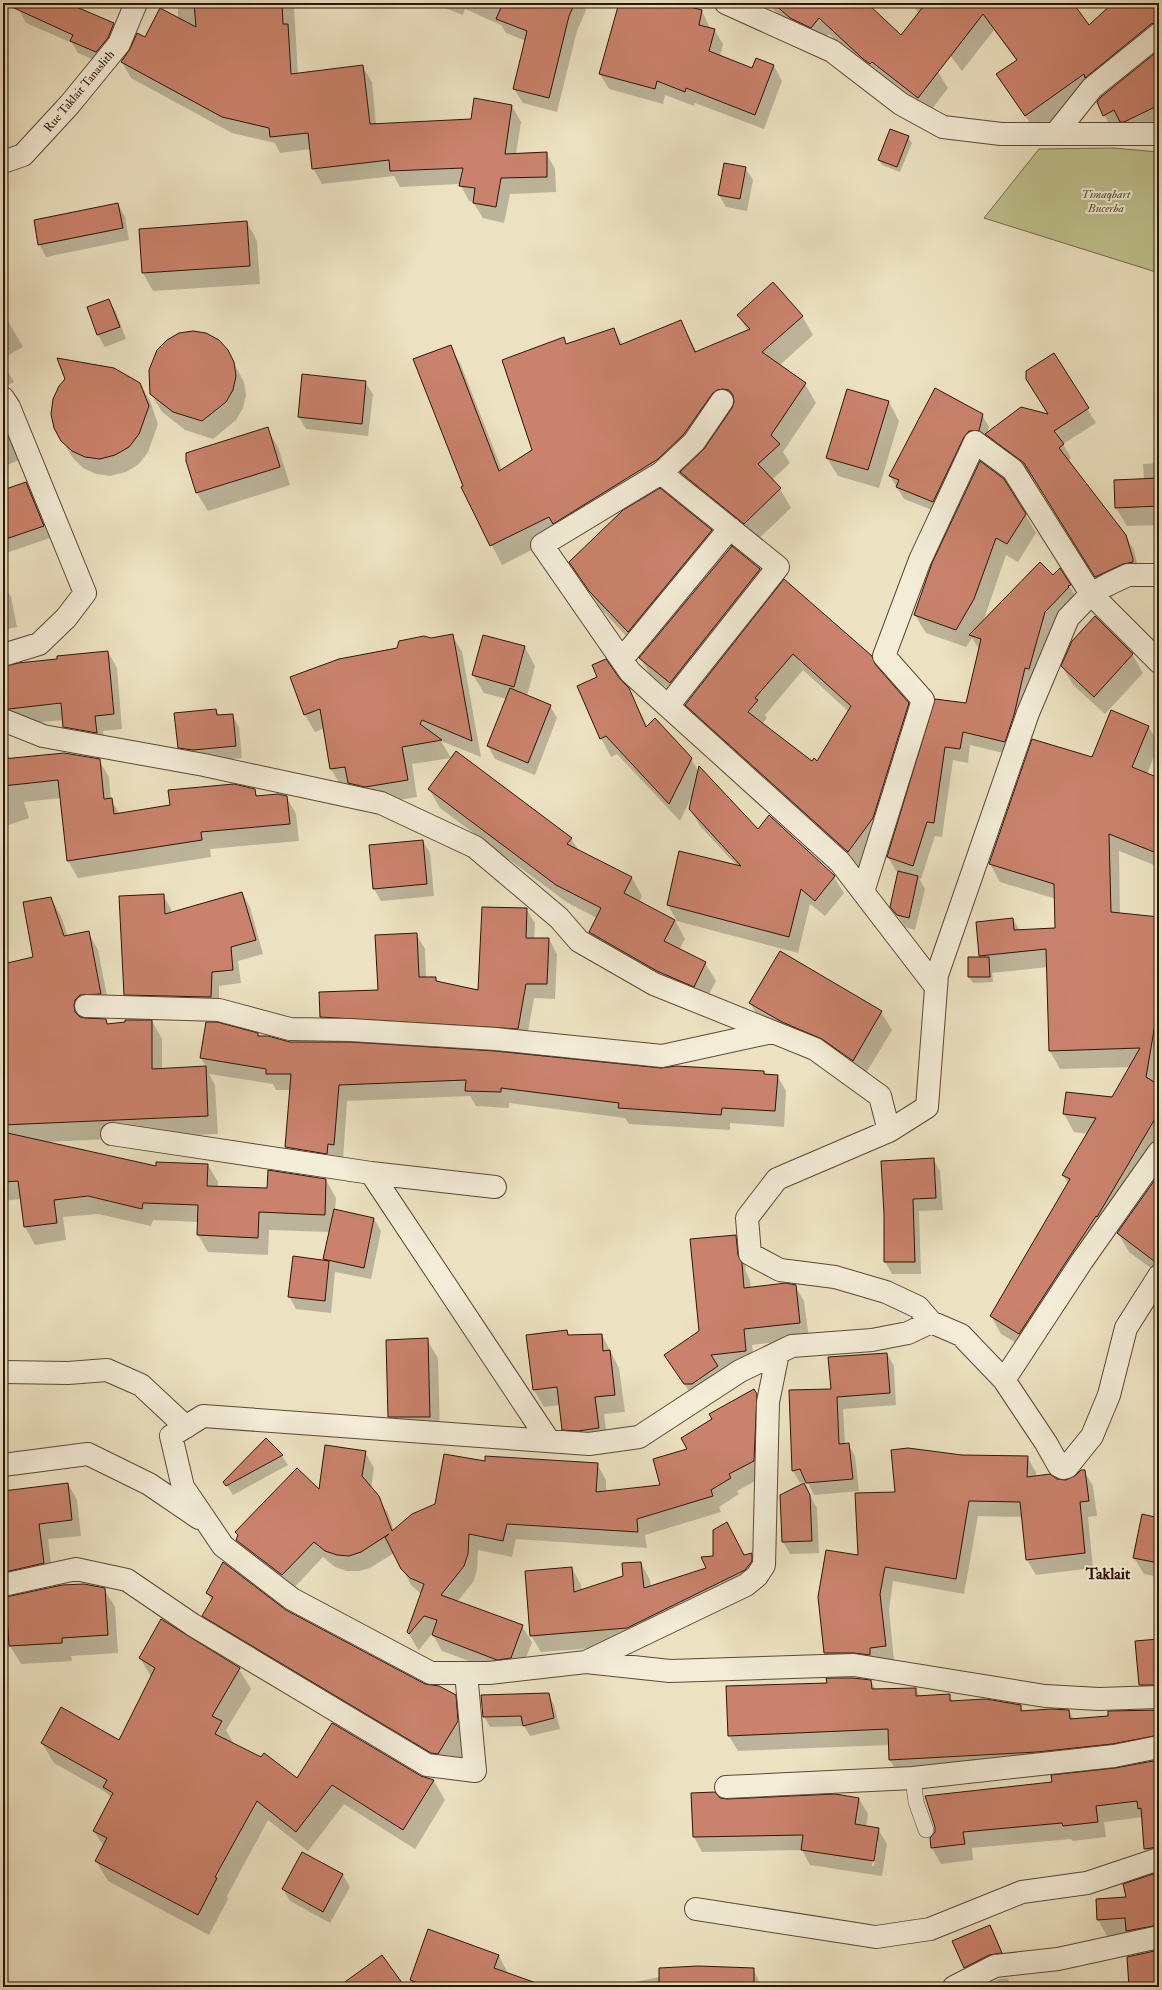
<svg xmlns="http://www.w3.org/2000/svg" width="1162" height="1990" viewBox="0 0 1162 1990" font-family="'IM FELL Double Pica',serif">
  <rect width="100%" height="100%" fill="#ece2c1"/>
  <filter id="stains"><feTurbulence type="fractalNoise" baseFrequency=".005" numOctaves="4"/><feColorMatrix values="0 0 0 0 .2 0 0 0 0 .09 0 0 0 0 .02 0 0 0 .5 -.17"/></filter>
  <radialGradient id="worn" r=".72"><stop offset=".6" stop-color="#630" stop-opacity="0"/><stop offset="1" stop-color="#630" stop-opacity=".3"/></radialGradient>
  <path fill="#bec28e" stroke="#746c4a" d="M1113,148L1159,152V273L984,218L1039,149Z"/>
  <path fill="#0003" fill-rule="evenodd" d="M22,3H65L113,24L120,36L104,64L78,53L72,43L26,23L19,10Z
    M178,3H326V5L294,7L298,74L362,66L372,82L376,125L472,120L512,106L521,122L516,154L546,153L555,169L556,192L510,194L504,223L483,218L473,202L469,201L460,184L400,187L394,176L322,184L313,168L311,149L280,153L275,143L232,133L131,78L122,62L145,38L178,19Z
    M442,3H582L586,10L577,31L557,112L523,103L514,89L526,41L506,33L501,25L465,9L463,15L445,8Z
    M620,3H671L702,11L710,28L714,29L723,44L720,56L753,69L774,66L782,81L764,129L695,103L694,106L665,95L663,104L609,89L600,74Z
    M766,3H865L938,72L948,88L928,114L873,75L829,34L820,43L801,34Z
    M911,3H1072L1089,26L1115,3H1159V43L1036,132L998,75L1017,61L994,30L962,71Z
    M1159,52V126L1114,132L1104,115Z
    M908,137L912,143L900,172L882,165L879,160Z
    M745,168L753,180L747,211L726,207L719,195Z
    M118,204L125,217L129,240L46,257L39,244Z
    M247,222L257,241L260,284L153,291L143,273Z
    M109,300L116,312L126,339L105,347L98,335L88,308Z
    M3,312L23,347L3,358Z
    M738,315L802,316L813,335L779,366L805,384L816,403L783,452L790,463L772,480L780,489L791,508L755,542L692,491L681,472L705,450L734,408H728L561,535L502,565L462,487H464L450,346L461,365L502,470L533,451L564,339L567,345L614,330L623,345L680,321L697,352L748,331Z
    M227,350L244,382L246,395L243,408L236,420L213,439L185,430L162,412L151,394Z
    M1053,354L1096,423L1063,444L1071,458L1068,461L1125,535L1134,550L1140,576L1104,591L1033,477L995,448L987,435L985,442L940,513L904,499L890,476L935,390L982,415L989,427L987,434L1049,415Z
    M3,363L14,382L3,388Z
    M303,375L365,382L373,394L368,436L306,429L299,417Z
    M140,383L150,401L158,424L148,452L139,464L126,472L110,476L96,474L83,468L73,458L55,428Z
    M848,390L889,402L899,421L879,488L838,476L827,458Z
    M3,424L19,460L3,467Z
    M267,428L278,447L290,485L208,511L197,493Z
    M1159,463V525L1127,526L1116,508L1144,480L1143,464Z
    M26,483L33,495L50,538L6,553L3,549V491Z
    M1025,514L1036,533L1018,562L1006,555L983,622L1053,576L1059,569L1077,599L1053,626L1037,682L1012,755L970,745L968,763L953,760L942,837L935,836L921,879L919,878L925,889L915,930L905,927L891,906L899,872L896,871L888,857L966,704L979,649L972,638L966,647L926,633L915,615L933,563Z
    M711,531L722,549L639,650L601,609L570,562Z
    M732,547L760,570L769,586L680,699L650,674L640,658Z
    M784,581L871,657L880,672L908,704L918,721L882,836L858,868L696,722L686,705ZM803,670L849,712L817,762H812L762,724L767,718L765,715Z
    M3,585L11,597L17,627L3,630Z
    M452,635L462,652L481,757L441,741L451,758L412,764L417,797L376,804L359,800L350,785L341,786L331,769L325,728L315,732L305,715L292,677Z
    M484,636L525,647L535,666L527,696L550,706L557,718L535,775L495,759L488,746L507,699L484,693L473,675Z
    M108,652L117,668L122,729L103,731L105,748L74,743L64,727V720L19,724L13,723L3,707V668Z
    M1132,654L1143,673L1105,714L1073,685L1062,666Z
    M619,680L628,689L648,727L691,759L699,772L758,831L770,816L834,877L844,893L825,916L810,904L798,953L677,921L668,905L737,866L700,826L690,809L692,796L680,821L617,754L611,757L601,738Z
    M216,710L219,716L232,715L239,727L242,758L200,762L186,760L179,747Z
    M1148,726L1159,744L1147,774L1159,779V867L1119,851L1120,914L1159,918V1147L1030,1351L1001,1334L991,1316L1068,1184L1063,1175L1088,1134L1074,1132L1064,1114L1112,1098L1131,1067L1060,1069L1050,1051L1047,967L992,973L993,982L973,983L969,977V958H982L980,955L1013,919L1020,931L1056,929V899L1000,882L990,864L1092,758Z
    M3,744L10,759L99,760L109,777L111,800L120,814L254,790L258,797L286,796L296,814L299,841L210,849L211,857L78,878L68,861L61,798L24,802L29,818L3,827Z
    M429,789L571,839L579,851L632,878L642,896L639,902L675,920L685,939L679,950L705,963L716,981L704,1004L601,951L590,932L597,918L568,903L440,808Z
    M423,841L430,853L434,896L381,901L374,889Z
    M242,893L250,907L263,954L238,961L241,983L219,986V1011L133,1008L125,994L163,895L171,909V913Z
    M51,898L61,916L68,937L88,932L98,950L110,1011L90,1013L84,1019L105,1020L108,1025L152,1021L162,1039V1069L206,1067L201,1058L258,1034L259,1037L290,1042L661,1069L764,1072L765,1075H777L786,1091L784,1127L730,1123V1130L629,1124L625,1118L509,1103V1108L476,1106L470,1096L347,1101L343,1160L295,1163L286,1147L291,1090H276L273,1084L209,1074L215,1085L218,1134L45,1142L157,1167L208,1165L218,1182V1187L268,1189L326,1180L336,1198L335,1210L374,1219L381,1231L371,1279L335,1272L331,1313L296,1309L289,1296L326,1261L324,1259L330,1232L269,1230L268,1255L208,1252L198,1235V1222L153,1220L151,1226L98,1214L63,1217L66,1240L35,1245L25,1227L21,1199L3,1201V965L34,958Z
    M526,909L535,923L534,939H549L557,954L555,999L534,998L526,1043L330,1031L321,1017L379,991L416,934L425,949L426,978H435L438,983L479,991Z
    M750,1003L881,1012L892,1030L863,1078L761,1021Z
    M933,1159L940,1171L943,1210L919,1211L921,1274H892L885,1262V1214Z
    M1159,1175V1274L1129,1252L1118,1233Z
    M735,1236L744,1251L746,1272L750,1280L751,1288L795,1286L804,1301L809,1338L752,1345L755,1367L720,1371L726,1382L694,1399L665,1355L700,1331Z
    M566,1331L569,1336L602,1335L619,1368L625,1412L604,1414L608,1445L573,1447L563,1429L560,1405L544,1407L534,1390Z
    M427,1340L438,1358L440,1435H400L389,1417Z
    M887,1354L894,1366L896,1405L843,1409L845,1444H848L855,1456L859,1491L814,1495L807,1481L800,1483L793,1471L790,1391L832,1389Z
    M754,1390L766,1411L763,1477L737,1491L739,1494L719,1507L721,1512L645,1535L647,1548L516,1539L512,1557L478,1550L477,1570L473,1582L457,1602L522,1626L532,1642L520,1674L507,1675L442,1651L433,1635L434,1631L419,1650L417,1648L408,1632L421,1594L411,1585L394,1553L370,1568L359,1571H347L335,1567L323,1557L291,1591L246,1556L237,1540L319,1491L365,1452L374,1468L371,1489L388,1513L394,1531L436,1505L486,1463L597,1464L606,1480V1492L662,1486L713,1419Z
    M266,1440L282,1456L288,1465L233,1495L225,1482Z
    M961,1456L1027,1457L1036,1472V1477L1057,1480L1066,1481L1084,1471L1093,1486L1097,1516L1088,1517L1093,1568L1036,1575L1027,1560L1023,1517L978,1516L964,1594L893,1581L889,1610L894,1661L833,1668L824,1653L819,1597L859,1556L896,1493Z
    M68,1484L77,1500L81,1536L48,1539L53,1579L3,1590V1492Z
    M803,1484L817,1508L819,1553L790,1554L783,1542L781,1496Z
    M1159,1519V1577L1144,1574L1134,1558Z
    M751,1554L761,1571L637,1645L541,1652L531,1635L572,1568L581,1585L582,1591L624,1577L641,1563L650,1580L651,1587Z
    M104,1589L115,1607L118,1653L71,1656L72,1661L21,1664L10,1646Z
    M207,1593L285,1611L425,1685L455,1696L468,1718L470,1743L450,1775L216,1638L203,1616L212,1601Z
    M1159,1640V1701H1150L1140,1685Z
    M140,1658L239,1669L251,1689L226,1730L233,1742L232,1744L297,1780L420,1777L434,1781L445,1800L415,1849L344,1804L308,1851L268,1820L227,1896L228,1899L209,1935L108,1881L96,1861L104,1847L94,1831L111,1799L107,1793L54,1763L42,1743L120,1741L152,1678Z
    M871,1681L876,1690L916,1689L920,1697L949,1695L953,1702L1020,1706L1024,1712L1069,1711L1074,1720L1159,1711V1752L899,1775L890,1760L889,1745L738,1751L729,1736Z
    M548,1694L554,1705L560,1729L530,1736L524,1726L490,1727L484,1716Z
    M1159,1761V1865L1155,1866L1146,1850L1143,1817L1104,1822L1106,1837L1073,1841L1071,1839L972,1848L973,1860L941,1864L932,1848L936,1832L1053,1783Z
    M692,1794L726,1800L859,1799L868,1814L866,1827L878,1829L887,1844L882,1876L810,1865L802,1850L702,1852L694,1837ZM876,1841H878L874,1866H872Z
    M302,1853L343,1875L350,1887L330,1923L290,1901L283,1889Z
    M1159,1873V1932L1107,1936L1098,1920L1097,1900L1127,1897Z
    M990,1926L1008,1965L971,1980L965,1968Z
    M428,1931L499,1956L515,1987H415L411,1980Z
    M753,1969L762,1987H610L660,1977Z
    M1007,1978L1013,1987H984L999,1979Z"/>
  <path fill="#ca826c" stroke="#2b1506" fill-rule="evenodd" d="M3,3H67L114,23L108,38L96,52L70,41L73,35Z
    M194,3H282L283,24H288L291,74L363,65L370,124L471,119L474,98L512,105L505,154L547,152V177L501,178L496,207L473,203L475,188L459,186L463,168L390,171L389,160L312,169L308,133L270,137L269,128L222,117L121,62L130,49L137,33L145,37L160,8L196,27Z
    M503,3H575L569,16L549,98L513,89L527,31L496,19Z
    M619,3H675L702,10L699,25L715,29L709,51L752,68L756,58L774,65L755,115L686,88L685,92L657,81L655,89L599,74Z
    M773,3H867L901,35L926,3H1073L1089,25L1113,3H1159V22L1151,24L1085,78L1084,74L1025,116L996,74L1017,60L983,14L918,98L872,62L870,64L862,58L819,18L811,28L790,18Z
    M1159,50V105L1124,122H1120L1114,110L1103,116L1097,102L1101,97Z
    M890,129L909,136L897,167L878,160Z
    M724,163L746,167L740,199L718,195Z
    M118,203L123,228L38,245L34,220Z
    M247,221L250,266L142,273L139,229Z
    M773,282L803,316L762,352L806,383L771,435L780,444L758,464L781,488L744,524L680,472L704,449L732,408L734,402L733,395L729,390L723,389L717,390L712,394L684,434L658,459L553,524L549,517L490,546L461,487L463,486L413,359L451,345L499,471L532,450L502,360L564,337L566,344L614,328L620,345L681,320L695,352L750,329L737,315Z
    M109,299L120,327L97,335L87,307Z
    M193,331L206,333L219,340L228,350L234,362L236,376L233,390L226,402L202,421L173,412L150,394L149,370L157,350L167,340L179,333Z
    M1054,353L1089,408L1054,431L1064,444L1059,448L1126,535L1133,559V562L1123,564L1095,577L1024,463L985,434L1021,407L1048,414L1026,379V371Z
    M57,358L114,368L140,383L149,406L139,434L129,447L115,455L100,459L85,457L72,451L61,441L54,428L51,414L53,399L59,386L65,379Z
    M302,374L366,381L362,424L298,417Z
    M935,388L983,414L979,431H969L964,437L933,502L896,487L899,480L889,476Z
    M847,389L889,401L868,470L826,458Z
    M268,427L280,467L196,493L186,461V453Z
    M980,461L1004,479L1026,514L1007,544L996,538L974,599L956,630L914,615L932,563Z
    M1159,478V506L1115,508L1114,480Z
    M26,482L44,526L3,540V490Z
    M660,488L712,530L628,632L589,591L569,562L623,510Z
    M732,546L760,569L670,683L639,658Z
    M1040,562L1053,575L1060,568L1071,585L1068,586L1069,587L1045,612L1029,669L1025,668L1014,715L1005,742L963,732L960,749L945,747L934,823L927,822L913,866L887,857L935,699L966,703L981,639L969,635Z
    M784,579L872,656L875,664L909,703L873,818L848,852L685,705ZM793,654L851,706L817,761L814,758L812,761L748,712L758,700L755,698Z
    M1095,616L1133,654L1094,697L1061,666L1072,641Z
    M453,634L472,741L422,720L420,724L442,740L402,747L408,780L365,787L348,783L345,767L330,769L320,709L304,715L290,677L339,659L397,648L399,641L424,636L431,638Z
    M483,635L525,646L514,687L472,675Z
    M108,651L114,714L95,716L97,733L63,727L61,703L9,709L3,708V667L18,663L57,659V656Z
    M606,659L620,679L629,688L646,727L655,718L692,758L669,804L606,736L600,739L577,686L597,677L592,665Z
    M510,688L551,705L528,763L487,746Z
    M216,709L217,715L233,714L236,746L193,750L178,748L174,713Z
    M1111,710L1149,726L1132,767L1159,778V854L1109,834L1111,912L1159,917V1001L1146,1077L1159,1085V1112L1097,1217L1096,1216L1019,1334L990,1316L1070,1179L1062,1175L1096,1118L1063,1114L1066,1092L1112,1097L1140,1048L1049,1051L1046,949L979,956L976,922L1013,918L1014,930L1055,928L1054,884L989,864L1032,739L1092,757Z
    M456,751L572,838L567,844L632,877L624,893L675,920L664,941L706,962L694,987L657,971L589,932L601,908L556,885L428,789Z
    M64,753L100,759L104,799L112,798L114,814L170,805L168,790L234,784L255,789L256,796L278,794L287,796L290,824L201,832L202,840L67,861L58,780L3,786V759Z
    M699,766L758,829L769,815L835,876L815,901L801,889L789,937L667,905L679,851L741,866L689,809Z
    M423,840L427,884L373,889L369,845Z
    M898,871L918,876L909,918L897,915L890,907Z
    M242,892L256,940L231,947L233,970L212,972L211,997L124,995L119,896L164,894L165,914Z
    M51,897L64,936L89,931L101,994L80,995L75,1000L74,1005L75,1012L80,1017L85,1018L106,1019L107,1024L125,1022V1020H152V1069L206,1066L208,1116L3,1125V964L33,957L23,902Z
    M482,907L527,908L526,938H549L547,984H526L518,1029L320,1017L319,992L378,990L375,935L417,933L419,977H436V981L478,990Z
    M780,951L882,1011L853,1061L822,1039L782,1022L749,1003Z
    M968,957H989L990,977H968Z
    M206,1022H217L258,1033V1036H268L290,1042H350L495,1051L661,1068L676,1066L764,1071V1074L778,1075L775,1111L722,1108L721,1115L618,1108L619,1103L501,1088V1092L465,1091L466,1080L339,1085L334,1145L328,1144L327,1154L285,1147L291,1074H266V1069L200,1058Z
    M3,1132L156,1166V1162L208,1164L207,1186L267,1188L268,1170L326,1179L325,1215L259,1212L258,1238L197,1235L198,1205L143,1203L142,1209L88,1196L54,1200L57,1223L24,1227L18,1181L3,1182Z
    M934,1158L936,1198L913,1199L915,1262H884V1214L881,1161Z
    M1159,1174V1264H1158L1117,1233Z
    M334,1209L374,1218L364,1268L323,1259Z
    M736,1235L738,1255L742,1263L744,1288L786,1283L796,1285L800,1323L744,1329L746,1351L711,1355L718,1366L692,1384H684L664,1355L699,1331L690,1239Z
    M293,1256L329,1261L325,1301L288,1297Z
    M567,1330L568,1335L602,1334L603,1351L610,1350L615,1395L595,1397L599,1428L578,1431L562,1430L557,1387L533,1390L526,1335Z
    M428,1338L430,1417H388L386,1340Z
    M887,1353L890,1393L837,1397L839,1444L849,1443L853,1479L806,1483L800,1469L792,1471L789,1390L831,1389L828,1357Z
    M754,1389L757,1394L754,1461L729,1474L731,1478L711,1490L713,1496L637,1519L638,1532L507,1524L503,1541L469,1534L468,1554L464,1566L441,1595L523,1625L511,1658L497,1660L432,1635L437,1620L424,1616L409,1634L407,1632L424,1584L410,1578L401,1569L385,1537L389,1534L361,1552L349,1556L337,1555L325,1551L314,1542L282,1575L236,1540L238,1535L235,1532L297,1468L319,1489L325,1445L366,1451L362,1476L379,1496L392,1531L412,1514L435,1504L444,1454L485,1461V1456L598,1463L596,1492L660,1485L653,1459L687,1449L681,1438L712,1419L709,1414Z
    M266,1438L283,1455L226,1486L223,1482Z
    M908,1448L962,1455L1028,1456L1027,1477L1050,1474L1057,1479L1066,1480L1076,1475L1081,1470H1085L1089,1501L1080,1502L1085,1553L1026,1560L1020,1502L969,1501L956,1579L885,1567L880,1594L886,1646L870,1648V1655L854,1653H824L818,1597L826,1550L858,1555L855,1493L895,1492L891,1450Z
    M68,1483L72,1520L39,1524L44,1563L5,1572L3,1571V1491Z
    M804,1483L810,1495L812,1541L782,1542L780,1495Z
    M1142,1514L1159,1518V1563L1133,1558Z
    M727,1522L744,1555L752,1553V1561L745,1570L627,1628L530,1636L525,1571L572,1567L574,1592L623,1576L622,1563L641,1562L644,1588L706,1568L701,1557L713,1556V1530Z
    M223,1562L286,1610L425,1684L439,1686L456,1695L458,1721L438,1754L431,1753L202,1616L213,1597L206,1593Z
    M84,1584L105,1588L108,1635L62,1638V1643L9,1646L6,1597L62,1585Z
    M161,1619L240,1668L212,1716L222,1721L215,1734L261,1757L264,1753L297,1778L332,1723L421,1776L434,1780L403,1830L332,1785L296,1832L257,1801L215,1877L217,1878L198,1915L95,1861L107,1838L93,1831L113,1793L103,1787L107,1780L41,1743L61,1707L119,1740L155,1668L139,1658Z
    M1159,1639V1685H1139L1135,1641Z
    M826,1678H853L871,1680L872,1689L916,1688V1696L950,1694V1701L986,1699L1021,1705V1711L1051,1709L1069,1710L1070,1719L1108,1716V1711L1159,1710V1735L1112,1744L1037,1752L889,1760L888,1729L728,1736L726,1686L827,1683Z
    M549,1693L554,1718L523,1726L521,1716L483,1717L481,1695Z
    M1159,1760V1847L1144,1849L1141,1808L1138,1809L1137,1801L1096,1806L1098,1822L1063,1826L1062,1823L963,1832L965,1844L931,1848L930,1838L935,1832V1827L925,1796L1052,1782L1051,1775L1115,1768Z
    M715,1792L720,1798L727,1799L835,1794L859,1798L855,1824L879,1828L874,1861L801,1850L803,1835L693,1837L691,1793Z
    M302,1852L343,1874L323,1912L282,1889Z
    M1159,1872V1925L1126,1931L1125,1918L1097,1920L1096,1899L1126,1897L1123,1884Z
    M990,1925L1002,1953L989,1955L964,1968L952,1941Z
    M428,1929L499,1955L494,1968L539,1984V1987H430L410,1980Z
    M1159,1950V1987H1129L1127,1957Z
    M382,1955L405,1987H338Z
    M698,1966L754,1968V1987H659V1968Z"/>
  <g fill="none" stroke-linecap="round" stroke-linejoin="round">
    <defs>
      <path id="lane" d="M913,1778L916,1802L926,1830"/>
      <path id="street" d="M726,3L832,51L901,104L943,127L1001,134H1159
        M1056,133L1092,88L1159,34
        M3,162L23,155L70,104L119,44L136,3
        M3,398L9,407L85,593L66,618L39,644L3,655
        M661,473L694,442L722,401
        M622,659L730,528
        M668,706L778,567L661,473L542,545L630,672L840,862L936,987
        M3,720L43,736L204,765L381,803L475,847L559,918L579,941L654,984L815,1049L880,1096L889,1131L777,1179L747,1218L750,1254L780,1270L835,1277L886,1292L918,1307L931,1322L908,1333L872,1340L792,1346L740,1371L639,1437L589,1444L203,1416L171,1436L183,1487L223,1546L292,1599L431,1673H489L586,1662L670,1671L854,1665L1045,1696L1099,1699L1159,1697
        M863,892L923,700L884,656L920,560L975,442L1013,470L1091,594L1159,662
        M86,1006L219,1010L290,1029L350,1030L496,1039L662,1056L772,1032
        M889,1131L927,1107L937,975L1028,713L1068,618L1091,594L1107,585L1128,575H1159
        M112,1134L371,1173L549,1441
        M371,1173L495,1187
        M931,1322L961,1335L1004,1380L1046,1443L1059,1466L1063,1468L1067,1467L1092,1436L1109,1395L1126,1328L1159,1276
        M3,1372L68,1373L107,1370L141,1385L186,1427
        M1004,1380L1082,1261L1159,1152
        M3,1465L88,1454L149,1484L199,1518
        M3,1585L76,1569L127,1580L193,1625L427,1765L475,1771L466,1673
        M586,1662L746,1585L757,1576L764,1565L768,1402L778,1353
        M726,1787L913,1778L1114,1756L1159,1747
        M696,1909L876,1937L930,1929L1022,1892L1087,1883L1159,1859
        M954,1987L995,1966L1058,1959L1159,1937"/>
    </defs>
    <use href="#lane" stroke="#5b4835" stroke-width="16"/>
    <use href="#street" stroke="#5b4835" stroke-width="24"/>
    <use href="#lane" stroke="#f3ecd7" stroke-width="15"/>
    <use href="#street" stroke="#f3ecd7" stroke-width="22"/>
  </g>
  <g text-anchor="middle" stroke-width="4" stroke-linejoin="round" paint-order="stroke">
    <g font-size="12" fill="#2b1506" stroke="#f3ecd7">
      <text transform="translate(79 91) rotate(-50)" y="4">Rue Taklait Tanaslith</text>
    </g>
    <g font-size="12" font-style="italic" fill="#5e5236" stroke="#f3ecd7">
      <text x="1106" y="198">Timaqbart<tspan x="1106" dy="14">Bucerba</tspan></text>
    </g>
    <g font-size="16" font-weight="bold" fill="#2b1506" stroke="#f3ecd7">
      <text x="1108" y="1579">Taklait</text>
    </g>
  </g>
  <rect width="1162" height="1990" fill="none" stroke="#ece2c1" stroke-width="16"/>
  <rect x="4" y="4" width="1154" height="1982" fill="none" stroke="#2b1506" stroke-width="2"/>
  <rect x="8" y="8" width="1146" height="1974" fill="none" stroke="#2b1506"/>
  <rect width="100%" height="100%" filter="url(#stains)"/>
  <rect width="100%" height="100%" fill="url(#worn)"/>
</svg>
